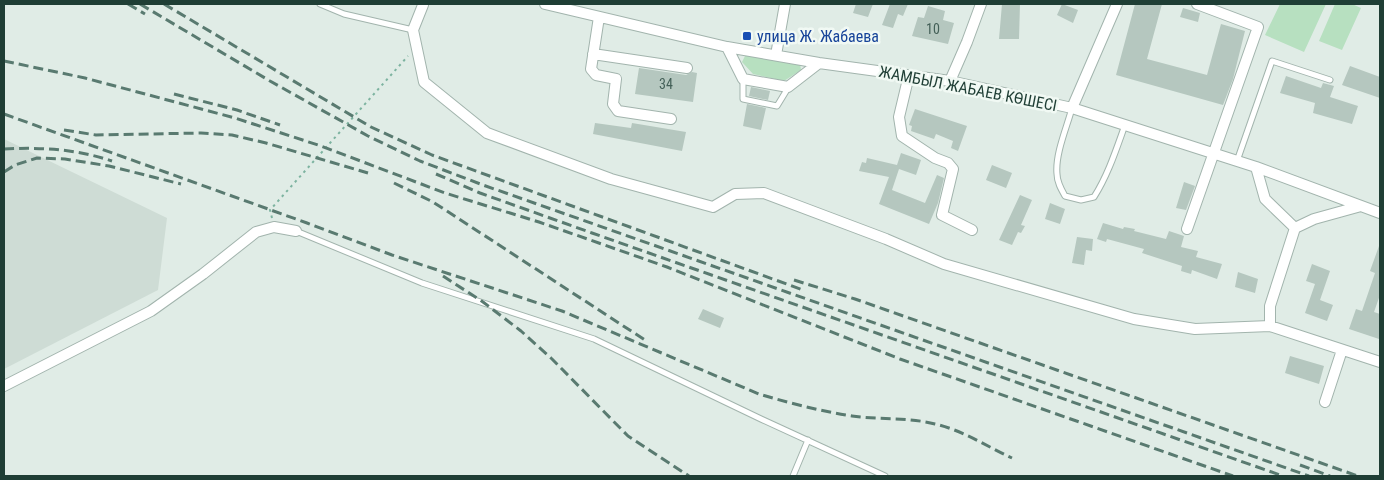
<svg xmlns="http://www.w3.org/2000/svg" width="1384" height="480" viewBox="0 0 1384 480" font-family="'Roboto Condensed',sans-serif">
  <rect width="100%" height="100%" fill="#e0ece6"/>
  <path fill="#cedcd5" d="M4,139L167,218L158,290L4,369Z"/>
  <path fill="#b7e0c0" d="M1280,4H1326L1304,52L1265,35Z
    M1335,4H1352L1361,8L1342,50L1319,41Z
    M746,54L800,63L801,70L784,81L753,74L742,62Z"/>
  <path fill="#b5c7bf" d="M856,4H873L868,17L853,13Z
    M890,4H908L903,16L898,14L893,28L882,25Z
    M1002,4H1020L1019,39H999Z
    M1062,4L1078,10L1073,23L1057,15Z
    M1135,4H1162L1147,59L1207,75L1221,24L1245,31L1233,79L1223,105L1116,75Z
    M928,6L945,11L943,20L954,23L948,44L912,36L918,17L924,18Z
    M1183,8L1200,13L1198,22L1180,17Z
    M1350,66L1380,77V98L1342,85Z
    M639,68L686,75L692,72L697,73L693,102L635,94Z
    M1286,76L1321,88L1323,83L1334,86L1330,97L1358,106L1352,124L1313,113L1315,103L1280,93Z
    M751,87L770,91L768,100L749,96Z
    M747,104L766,108L761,130L743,126Z
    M915,109L967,126L958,151L951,148L953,141L936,134L934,139L911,131L912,126L909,125Z
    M595,123L631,128L632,123L686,132L682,151L593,134Z
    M901,153L921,160L916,175L899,169L892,190L925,203L937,175L944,178L938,203L929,224L879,204L889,177L859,171L862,162L866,163L867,158L897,165Z
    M992,165L1012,173L1006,188L986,180Z
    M1184,182L1195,186L1186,210L1176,208Z
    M1020,195L1032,200L1021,225L1025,226L1021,233L1018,232L1012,245L999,240Z
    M1050,203L1065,209L1060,224L1045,219Z
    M1103,223L1123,229L1124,227L1135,229L1134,231L1166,239L1169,231L1184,236L1181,247L1198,251L1196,257L1222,264L1217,279L1192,270L1191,274L1181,271L1182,266L1142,253L1144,249L1107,239L1106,242L1097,239Z
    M1077,237L1093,239L1092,251L1086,250L1084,265L1072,263Z
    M1379,246L1380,295L1374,312L1380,314L1379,339L1349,329L1356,309L1362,311L1375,273L1370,271Z
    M1312,264L1330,271L1320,300L1333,305L1327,321L1305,313L1315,284L1306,281Z
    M1238,272L1258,279L1255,293L1235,287Z
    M703,309L724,318L720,328L698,319Z
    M1290,356L1324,366L1319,384L1285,373Z"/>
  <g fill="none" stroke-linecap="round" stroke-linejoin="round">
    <defs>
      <path id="lane" d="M320,4L344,14L413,30
        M743,79V99L777,106L788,88
        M1072,108C1067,127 1055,154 1057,174C1057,182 1061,189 1065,196L1081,200L1094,197C1108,175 1116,150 1125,125
        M1237,161L1272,61L1330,80
        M296,231L422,283L594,339L761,419L885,476
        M793,476L808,440"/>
      <path id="street" d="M545,4L727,47L819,63L950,81L1072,108L1256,167L1380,213
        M423,5L413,30L424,82L487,133L611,179L713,207L735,194L764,193L886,239L944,264L1134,319L1195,329L1270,326L1380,362
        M599,17L591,69L596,75L616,79L613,104L618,111L671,119
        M727,47L743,79L788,87L819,63
        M593,54L687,68
        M776,55L785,4
        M909,75L899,117L902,136L935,158L948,163L953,169L942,215L972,230
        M950,81L967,42L981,4
        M1072,108L1117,4
        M1256,167L1265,199L1295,228
        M1187,229L1258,27L1197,4
        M1270,326V306L1295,228L1314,219L1361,206
        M4,386L151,311L203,274L256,232L274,227L296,231
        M1325,402L1342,350"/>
    </defs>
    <use href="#lane" stroke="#a2b4ad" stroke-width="7"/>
    <use href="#street" stroke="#a2b4ad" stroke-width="12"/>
    <path stroke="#7db3a0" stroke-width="2" stroke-dasharray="2.5 4" stroke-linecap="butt" d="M272,218L270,210L408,56"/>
    <use href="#lane" stroke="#fff" stroke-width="5"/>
    <use href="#street" stroke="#fff" stroke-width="10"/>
    <path stroke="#597a70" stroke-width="3" stroke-dasharray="10 5" stroke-linecap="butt" d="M128,4L145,14
      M140,4L270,81L368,136L420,161L483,185L1309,476
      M164,4L371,127L432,155L803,290
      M4,61L85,78L235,118L321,146L445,193L539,222L667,267L900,359L1233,476
      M174,94L237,110L280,125
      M4,114L307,223L392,255L562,311L759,394C789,403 820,411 852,416C879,420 908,417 935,424C962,430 988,447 1012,458
      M64,130L96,135L201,133L232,135L266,143L368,173
      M4,149C41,147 76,149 112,161
      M4,172L15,165L37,158L65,159L109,166L181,184
      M436,174L480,193L592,233L1283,476
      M394,183L433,202L648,342
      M443,276L483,302L521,331L552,359L628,436L689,476
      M794,280L855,299L1358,476
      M1300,465L1330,476"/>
  </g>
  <rect fill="#1a4fb4" stroke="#f1f9f4" stroke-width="2" x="742" y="31" width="10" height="10" rx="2.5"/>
  <g text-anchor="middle" stroke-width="5" stroke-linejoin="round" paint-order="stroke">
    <g font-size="14" fill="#446058">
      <text x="933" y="34">10</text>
      <text x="666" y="89">34</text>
    </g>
    <g font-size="16" fill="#164399" stroke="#f1f9f4" text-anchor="start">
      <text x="757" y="42">улица Ж. Жабаева</text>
    </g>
    <g font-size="16" fill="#1f3e35" stroke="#f1f9f4">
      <text transform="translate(968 88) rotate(11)" y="6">ЖАМБЫЛ ЖАБАЕВ КӨШЕСІ</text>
    </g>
  </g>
  <rect width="1384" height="480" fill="none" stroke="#1f3e35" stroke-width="10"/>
</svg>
